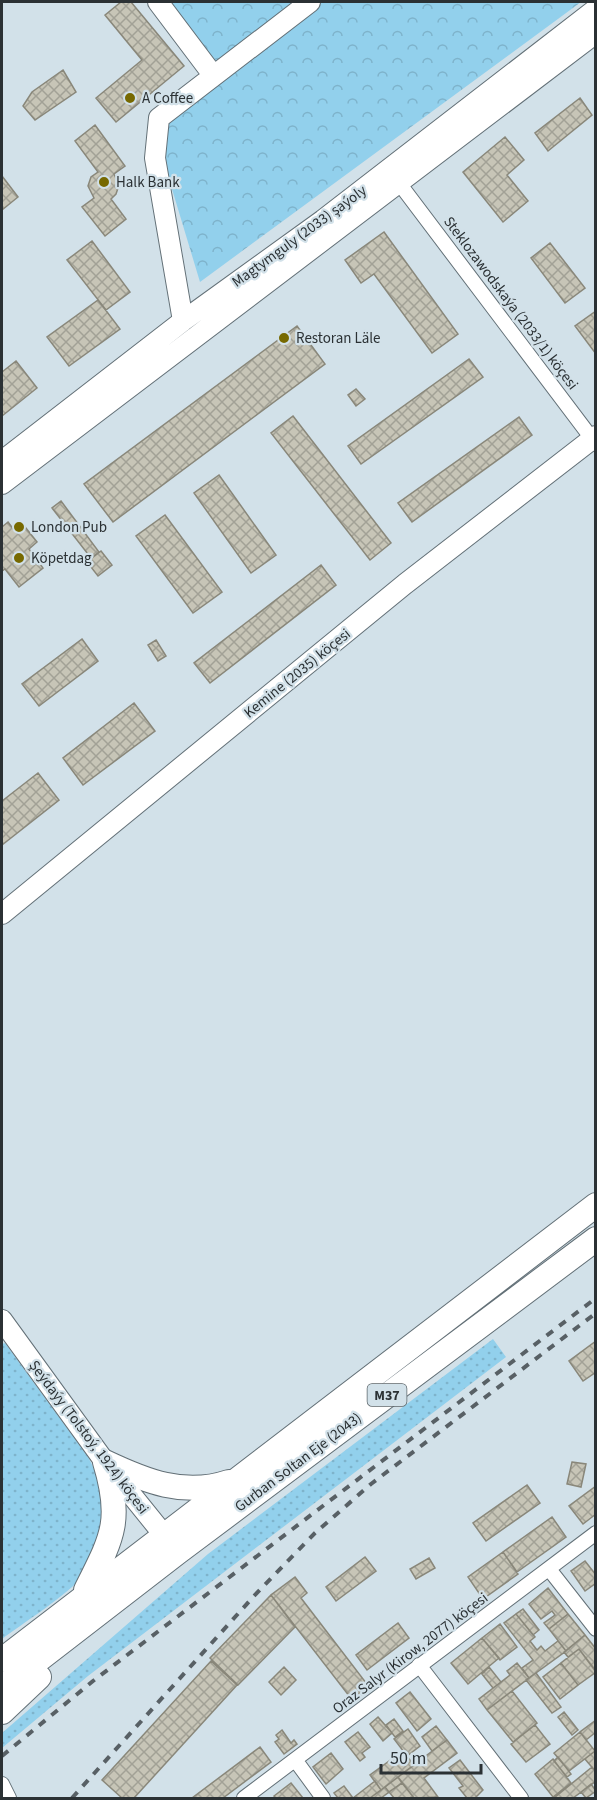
<svg xmlns="http://www.w3.org/2000/svg" width="597" height="1800" viewBox="0 0 597 1800" font-family="'Source Sans 3',sans-serif">
  <defs>
    <pattern id="grass-dots" width="8" height="8" patternUnits="userSpaceOnUse" patternTransform="scale(1.5)"><rect width="8" height="8" fill="#92d0ec"/><path d="M2 2h.1M6 6h.1" fill="none" stroke="#7eb3cb" stroke-width="1.8" stroke-linecap="round"/></pattern>
    <pattern id="park-crowns" width="20" height="18" patternUnits="userSpaceOnUse" patternTransform="scale(1.5)"><rect width="20" height="18" fill="#92d0ec"/><path d="M2 6a3 3 0 1 1 6 0M12 15a3 3 0 1 1 6 0" fill="none" stroke="#7eb3cb"/></pattern>
    <pattern id="building-cross-hatch" width="8" height="8" patternUnits="userSpaceOnUse" patternTransform="scale(1.5)"><rect width="8" height="8" fill="#c7c5b7"/><path d="M0 0l8 8M0 8l8-8" fill="none" stroke="#a2a196"/></pattern>
  </defs>
  <rect width="100%" height="100%" fill="#d2e1e9"/>
  <path fill="url(#grass-dots)" d="M493,1339L506,1357L88,1676L2,1748V1733L208,1554Z
    M5,1343L88,1457C109,1493 106,1541 82,1576C72,1592 19,1626 2,1639V1344Z"/>
  <path fill="url(#park-crowns)" d="M162,2H581L200,282L156,136L213,75Z"/>
  <path fill="url(#building-cross-hatch)" stroke="#89877a" stroke-width="1.5" d="M121,2H131L184,66L116,122L96,98L142,60L105,15Z
    M63,70L76,92L35,120L23,106L32,92Z
    M580,98L592,115L548,151L535,133Z
    M95,125L125,166L114,174L119,185L116,194L111,199L126,219L105,236L82,207L94,198L88,186L91,177L98,172L75,141Z
    M505,137L524,160L507,175L528,201L503,222L463,172Z
    M2,176L18,197L2,210Z
    M384,232L458,334L432,353L374,274L361,283L345,260Z
    M92,241L130,292L106,310L67,260Z
    M550,243L585,288L565,303L531,258Z
    M98,300L120,329L69,366L47,337Z
    M596,311V354L575,326Z
    M297,326L325,364L113,522L84,484Z
    M469,359L483,377L361,464L348,446Z
    M16,361L37,388L2,416V372Z
    M356,389L365,399L356,406L348,395Z
    M293,416L391,543L370,560L271,433Z
    M519,417L532,435L412,522L398,503Z
    M219,475L276,555L251,573L194,493Z
    M61,501L99,552L91,558L52,508Z
    M165,515L222,592L193,613L136,536Z
    M8,522L14,530L22,523L37,542L29,549L43,568L19,587L5,569L2,571V527Z
    M101,551L112,565L98,576L87,562Z
    M321,565L336,585L210,683L194,663Z
    M82,639L98,661L39,706L22,684Z
    M156,640L166,656L158,661L148,645Z
    M134,703L155,731L83,785L63,758Z
    M38,773L59,800L2,845V801Z
    M596,1341V1372L583,1381L569,1361Z
    M572,1462L586,1464L581,1487L567,1484Z
    M527,1485L540,1503L486,1541L473,1523Z
    M596,1486V1514L583,1524L569,1506Z
    M552,1517L566,1537L517,1572L503,1552Z
    M503,1552L518,1574L483,1599L468,1577Z
    M365,1557L376,1571L336,1601L326,1587Z
    M429,1558L435,1568L416,1579L410,1569Z
    M585,1561L596,1575V1583L585,1591L571,1571Z
    M295,1577L307,1593L301,1598L370,1688L353,1701L271,1595Z
    M548,1588L568,1614L549,1629L544,1623L555,1615L552,1611L541,1619L529,1604Z
    M271,1595L295,1627L238,1685L210,1658Z
    M523,1609L539,1630L533,1635L516,1614Z
    M516,1614L535,1637L530,1641L537,1650L541,1646L545,1651L558,1641L566,1651L529,1678L522,1668L533,1660L504,1623Z
    M568,1614L585,1635L566,1651L549,1629Z
    M398,1623L409,1638L367,1670L356,1655Z
    M500,1624L517,1647L500,1660L482,1638Z
    M585,1635L596,1649V1671L579,1649L568,1657L564,1652Z
    M482,1638L499,1658L468,1684L451,1663Z
    M579,1649L596,1672L578,1685L561,1663Z
    M211,1661L237,1685L134,1798H122L102,1780Z
    M517,1663L529,1678L487,1710L479,1699L510,1675L507,1671Z
    M561,1663L578,1685L560,1699L543,1677Z
    M284,1667L296,1680L281,1695L269,1682Z
    M489,1667L501,1682L493,1688L482,1674Z
    M536,1673L561,1707L552,1713L526,1680Z
    M512,1691L537,1723L513,1742L487,1710Z
    M410,1692L431,1719L417,1731L396,1703Z
    M564,1712L578,1730L572,1735L558,1717Z
    M378,1717L392,1733L383,1741L370,1724Z
    M394,1719L403,1731L395,1737L386,1725Z
    M596,1720V1732L586,1740L580,1732Z
    M535,1725L550,1744L526,1762L511,1744Z
    M436,1726L447,1740L432,1751L422,1737Z
    M408,1729L420,1746L407,1756L394,1739Z
    M282,1730L291,1743L294,1740L297,1744L284,1754L275,1742L279,1739L276,1735Z
    M358,1732L370,1747L362,1753L365,1757L360,1761L345,1742Z
    M580,1732L595,1751L569,1771L554,1753Z
    M447,1740L457,1753L424,1778L438,1797L414,1798L398,1777Z
    M260,1747L271,1762L223,1798H192Z
    M403,1751L414,1765L381,1790L370,1775Z
    M595,1751L596,1752V1772L585,1759Z
    M331,1753L343,1769L326,1784L313,1767Z
    M558,1757L571,1774L567,1777L554,1761Z
    M553,1759L571,1783L553,1797L535,1774Z
    M460,1760L483,1790L475,1798H467L459,1788L463,1786L449,1768Z
    M592,1767L596,1772V1781L573,1798H554Z
    M398,1777L402,1783L389,1792L385,1787Z
    M375,1781L381,1790L370,1798H338L334,1793L344,1786L353,1798Z
    M291,1783L303,1798H276L274,1796Z
    M402,1783L414,1798H394L389,1792Z
    M591,1784L596,1791L586,1798L581,1792Z
    M385,1787L389,1792L381,1798H370Z"/>
  <g fill="none" stroke-linecap="round" stroke-linejoin="round">
    <defs>
      <path id="street" d="M399,183L596,444
        M549,1569L596,1629
        M419,1665L521,1798
        M296,1761L323,1798
        M2,1784L9,1798
        M244,1798L596,1533"/>
      <path id="secondary" d="M158,2L213,75
        M183,321L155,158L159,118L310,2
        M2,461L183,321L323,220L596,9
        M2,484L596,33
        M2,914L405,584L596,436
        M2,1320L105,1462L172,1545"/>
      <path id="highway" d="M105,1462C145,1481 184,1497 229,1482
        M86,1590C112,1538 123,1521 105,1462
        M2,1660L596,1205
        M2,1688L178,1552L596,1239
        M2,1712L39,1677"/>
    </defs>
    <use href="#street" stroke="#637077" stroke-width="16"/>
    <use href="#secondary" stroke="#637077" stroke-width="22"/>
    <use href="#highway" stroke="#637077" stroke-width="26"/>
    <use href="#street" stroke="#fff" stroke-width="14"/>
    <use href="#secondary" stroke="#fff" stroke-width="20"/>
    <use href="#highway" stroke="#fff" stroke-width="24"/>
    <path stroke="#586065" stroke-width="4" stroke-dasharray="8 8" stroke-linecap="butt" d="M2,1756L93,1681L596,1298
      M72,1798L254,1596L315,1533L371,1484L596,1313"/>
  </g>
  <g fill="#776900" stroke="#d2e1e9" stroke-width="2">
    <circle cx="130" cy="98" r="6"/>
    <circle cx="104" cy="182" r="6"/>
    <circle cx="284" cy="338" r="6"/>
    <circle cx="19" cy="527" r="6"/>
    <circle cx="19" cy="558" r="6"/>
  </g>
  <g text-anchor="middle" stroke-width="4.5" stroke-linejoin="round" paint-order="stroke">
    <rect fill="#d2e1e9" stroke="#5d666a" stroke-width="1.5" x="367.5" y="1384" width="39" height="22" rx="4.5"/>
    <g font-size="14" font-weight="bold" fill="#2b3134">
      <text x="387" y="1400">M37</text>
    </g>
    <g font-size="15" fill="#2b3134" stroke="#d2e1e9" text-anchor="start">
      <text x="142" y="103">A Coffee</text>
      <text x="116" y="187">Halk Bank</text>
      <text x="296" y="343">Restoran Läle</text>
      <text x="31" y="532">London Pub</text>
      <text x="31" y="563">Köpetdag</text>
    </g>
    <g font-size="15" fill="#2b3134" stroke="#d2e1e9">
      <text transform="translate(299 236) rotate(-36)" y="5">Magtymguly (2033) şaýoly</text>
      <text transform="translate(511 303) rotate(53)" y="5">Steklozawodskaýa (2033/1) köçesi</text>
      <text transform="translate(297 673) rotate(-39)" y="5">Kemine (2035) köçesi</text>
      <text transform="translate(89 1437) rotate(53)" y="5">Şeýdaýy (Tolstoý, 1924) köçesi</text>
      <text transform="translate(298 1462) rotate(-37)" y="5">Gurban Soltan Eje (2043)</text>
      <text transform="translate(410 1653) rotate(-37)" y="5">Oraz Salyr (Kirow, 2077) köçesi</text>
    </g>
  </g>
  <rect width="597" height="1800" fill="none" stroke="#2b3134" stroke-width="6"/>
  <path d="M381 1764v9h100v-9" fill="none" stroke="#2b3134" stroke-width="3"/>
  <text x="390" y="1764" font-size="18" fill="#2b3134" stroke="#d2e1e9" stroke-width="4.5" paint-order="stroke">50 m</text>
</svg>
